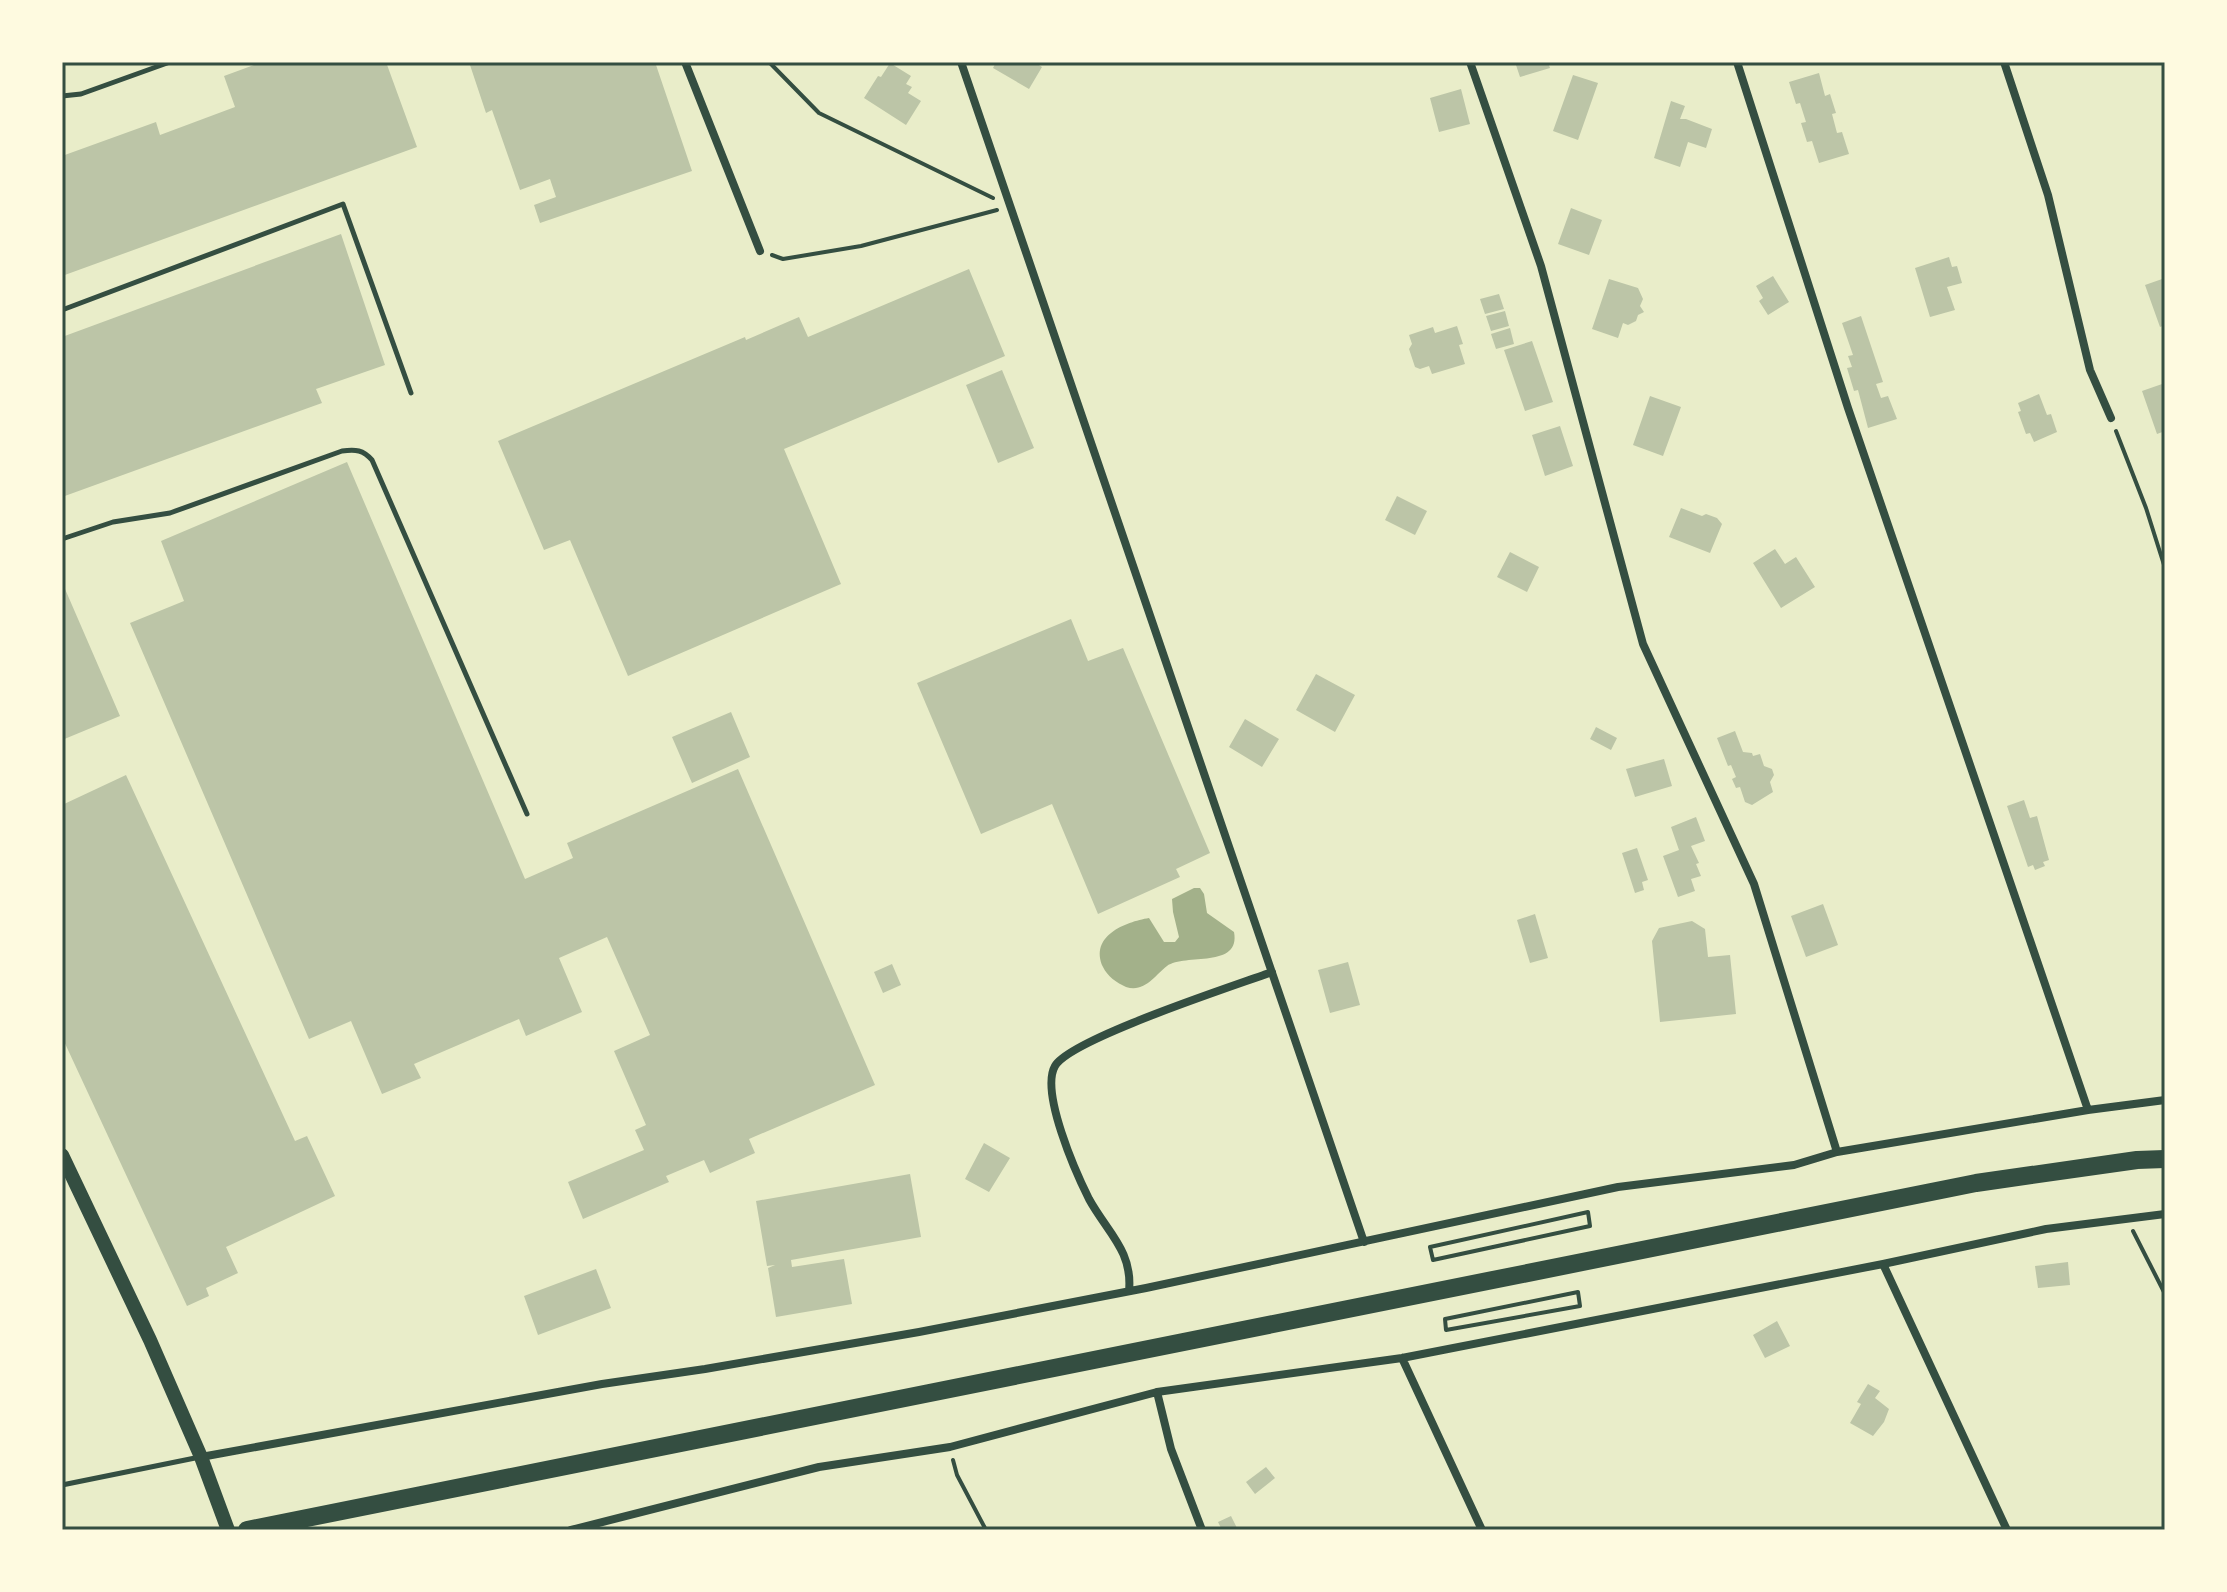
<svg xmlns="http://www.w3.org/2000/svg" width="2227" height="1592" viewBox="0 0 2227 1592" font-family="Quicksand,sans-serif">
  <rect width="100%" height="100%" fill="#e9edc9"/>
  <path fill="#a3b18a" d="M1194,888H1200L1204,894L1207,913L1234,932C1241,969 1185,953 1167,966C1155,975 1145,993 1126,987C1117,983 1107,976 1103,967C1089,936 1125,922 1149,918L1164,942H1175L1179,937L1173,912L1172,899Z"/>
  <path fill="#bcc5a7" d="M262,62H386L417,147L62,276V156L156,122L160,135L235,107L224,76Z
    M469,62H655L692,171L540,223L534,205L556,197L550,179L520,190L492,110L486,113Z
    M996,62H1034L1042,67L1029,89L993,68Z
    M1515,62H1548L1550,68L1520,77Z
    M890,63L911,76L906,84L912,87L908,93L921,101L906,125L864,98L878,76L881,77Z
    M1819,73L1825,96L1830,94L1836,113L1832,114L1837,133L1842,132L1849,154L1819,163L1812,141L1807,142L1801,123L1806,122L1800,103L1796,104L1789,82Z
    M1573,75L1598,83L1578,140L1553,131Z
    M1461,89L1470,124L1439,132L1430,98Z
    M1671,101L1685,106L1680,119H1686L1712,129L1706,148L1688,142L1680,167L1654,158Z
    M1571,208L1602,220L1589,255L1558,244Z
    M341,234L385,365L316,389L322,403L62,497V337Z
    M1949,257L1952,267L1957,266L1962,283L1947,287L1955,310L1930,317L1915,268Z
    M969,269L1005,356L784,449L841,584L628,676L570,540L544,550L498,441L745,337L746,340L799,317L808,337Z
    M1773,276L1789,302L1768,315L1759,301L1763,298L1756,286Z
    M2165,278V325L2160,327L2145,285Z
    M1609,279L1638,288L1643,299L1640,306L1644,312L1638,315L1636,321L1628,325L1623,323L1618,338L1592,329Z
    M1499,294L1504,309L1485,314L1480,299Z
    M1505,311L1509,326L1491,331L1486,316Z
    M1861,316L1883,382L1876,384L1881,398L1888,396L1897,419L1868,428L1858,390L1854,391L1847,368L1852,367L1848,356L1853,355L1842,323Z
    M1457,326L1463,344L1459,345L1465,364L1432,374L1429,366L1420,369L1415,367L1409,349L1412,344L1409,335L1433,327L1435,333Z
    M1510,328L1514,344L1496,349L1491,334Z
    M1532,341L1553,402L1525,411L1504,350Z
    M1002,370L1034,448L998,463L966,385Z
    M2165,383V431L2157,434L2142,391Z
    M2039,394L2047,415L2051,414L2057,432L2034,442L2030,433L2026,434L2018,412L2021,411L2018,403Z
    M1650,396L1681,407L1663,456L1633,445Z
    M1560,426L1573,466L1545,476L1532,435Z
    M347,462L525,879L573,858L567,843L738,769L875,1085L749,1139L755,1153L710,1173L704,1160L666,1176L669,1182L583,1219L568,1182L644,1150L635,1130L646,1125L614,1051L650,1035L607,937L559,958L582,1012L526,1036L519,1019L414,1064L421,1078L382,1094L351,1021L309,1039L130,623L184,601L161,541Z
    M1397,496L1427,511L1415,535L1385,520Z
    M1681,508L1702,516L1706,514L1717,518L1722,524L1710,553L1669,537Z
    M1775,549L1785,564L1796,557L1815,587L1781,608L1753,563Z
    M1510,552L1539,567L1527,592L1497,577Z
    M62,582L120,716L62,740Z
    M1071,619L1088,661L1123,648L1210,853L1176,869L1180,877L1098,914L1052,804L981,834L917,683Z
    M1316,674L1355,695L1335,732L1296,710Z
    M731,712L750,757L692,783L672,737Z
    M1245,719L1279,739L1262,767L1229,747Z
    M1596,727L1617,738L1611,750L1590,739Z
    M1735,731L1743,752L1752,753L1753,756L1760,754L1764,766L1772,769L1774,775L1770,782L1773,792L1752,805L1745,802L1740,787L1736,788L1732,779L1736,777L1731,765L1728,766L1717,738Z
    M1664,759L1672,786L1635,797L1626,769Z
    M126,775L295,1141L307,1136L335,1196L226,1247L238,1273L206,1288L209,1296L187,1306L62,1037V805Z
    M2024,800L2030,818L2037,816L2049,860L2043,862L2045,866L2035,870L2033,865L2028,867L2007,806Z
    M1696,817L1705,841L1691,846L1699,863L1696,864L1701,876L1691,879L1695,891L1678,897L1663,856L1679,850L1671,827Z
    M1637,848L1648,880L1642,882L1644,890L1635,893L1622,853Z
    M1823,904L1838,945L1806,957L1791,916Z
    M1535,914L1548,958L1530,963L1517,920Z
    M1692,921L1705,929L1708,957L1730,955L1736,1014L1660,1022L1652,941L1659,928Z
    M1348,962L1360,1005L1330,1013L1318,970Z
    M892,964L901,985L883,993L874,972Z
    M984,1143L1010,1158L989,1192L965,1179Z
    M910,1174L921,1237L791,1260L792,1267L844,1259L852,1304L776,1317L768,1268L775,1265L767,1266L756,1201Z
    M2068,1262L2070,1285L2038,1288L2035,1266Z
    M596,1269L611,1308L538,1335L524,1296Z
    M1777,1321L1790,1346L1765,1358L1753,1335Z
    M1868,1384L1880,1391L1875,1398L1889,1409L1884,1422L1873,1436L1850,1423L1861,1404L1857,1402Z
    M1266,1467L1275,1478L1255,1494L1246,1482Z
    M1231,1516L1238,1530H1222L1218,1522Z"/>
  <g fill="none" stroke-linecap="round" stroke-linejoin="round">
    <path stroke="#344e41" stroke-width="4" d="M769,62L819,113L993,198
      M772,255L783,259L861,246L997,210
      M2116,431L2146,508L2165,568
      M1588,1212L1590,1226L1433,1260L1430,1247Z
      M2133,1231L2165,1294
      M1578,1292L1580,1306L1446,1330L1445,1319Z
      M953,1460L957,1475L986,1530"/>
    <path stroke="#344e41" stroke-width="5" d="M62,96L81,94L170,62
      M62,310L343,204L411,393
      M62,539L113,522L170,513L342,451C356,449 363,450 372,460L527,814
      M62,1485L200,1457"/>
    <path stroke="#344e41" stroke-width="8" d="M685,62L760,251
      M961,62L1364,1242
      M1470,62L1541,266L1643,644L1754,884L1837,1152
      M1737,62L1848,408L2088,1110
      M2004,62L2048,195L2090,370L2111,418
      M1883,1264L2007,1530
      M1129,1291C1133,1251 1107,1232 1089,1199C1076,1173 1040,1092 1055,1066C1070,1039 1234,986 1272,972
      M1402,1358L1482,1530
      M1157,1392L1171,1449L1202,1530
      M201,1457L602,1384L705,1369L919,1332L1146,1288L1618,1187L1794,1165L1837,1152L2088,1110L2165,1100
      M571,1530L819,1467L950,1447L1157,1392L1402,1358L1883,1264L2046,1229L2165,1214"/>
    <path stroke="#344e41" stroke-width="14" d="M62,1155L150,1340L201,1457L228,1530"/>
    <path stroke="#344e41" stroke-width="18" d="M247,1530L1976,1183L2137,1160L2165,1159"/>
  </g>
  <rect width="2227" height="1592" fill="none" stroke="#fefae0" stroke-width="128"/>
  <rect x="64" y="64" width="2099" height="1464" fill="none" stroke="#344e41" stroke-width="3"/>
</svg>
